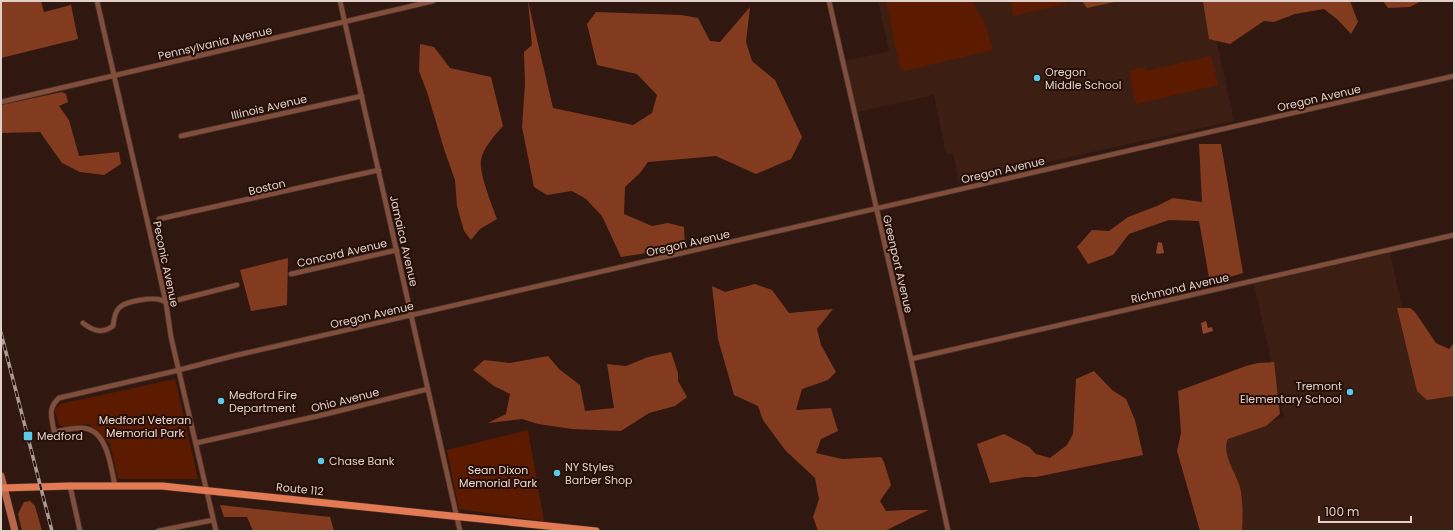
<svg xmlns="http://www.w3.org/2000/svg" width="1455" height="532" viewBox="0 0 1455 532" font-family="Poppins,sans-serif">
  <rect width="100%" height="100%" fill="#301810"/>
  <path fill="#3d1e13" d="M878,1H1208L1234,121L1092,152L959,183L953,153L946,154L934,95L857,112L846,61L889,51Z
    M1390,253L1422,395L1454,388V531H1238L1216,433L1284,418L1254,284Z"/>
  <path fill="#5c1b00" d="M886,1H972L985,24L993,50L904,71L900,68Z
    M1011,1H1067L1065,4L1013,16Z
    M1211,56L1218,85L1136,104L1129,71L1145,67L1146,71Z
    M175,379L198,479H118L110,444L89,424L64,427L59,425L55,410L60,404Z
    M528,430L544,521L459,509L447,450Z"/>
  <path fill="#833b20" d="M1,1H41L44,12L71,5L78,39L1,58Z
    M528,1L553,108L633,125L652,113L657,95L637,74L597,65L587,24L596,12L681,15L698,18L710,41L720,42L750,7L746,42L752,61L775,80L802,137L791,159L756,174L716,156L648,162L640,173L625,187L624,214L652,226L668,223L684,227L685,247L621,257L602,216L586,199L572,191L547,195L534,187L522,127L525,84L524,52L532,45Z
    M1082,1H1119L1087,8Z
    M1203,1H1350L1358,22L1351,34L1338,20L1324,9L1295,14L1274,22L1264,21L1230,44L1209,39Z
    M1383,1H1421L1410,7L1388,8Z
    M420,44L434,47L450,68L491,77L503,126C495,135 483,148 481,160C479,174 492,205 497,219L480,229L471,240L464,231L457,206L455,180L445,152L427,92L419,71Z
    M62,92L66,94L68,102L59,106L69,120L79,156L119,152L121,164L104,175L80,172L62,163L40,132L1,133V105Z
    M1199,144H1221L1243,273L1210,283L1199,221L1169,220L1129,234L1113,255L1088,264L1077,247L1092,230L1109,231L1128,217L1157,206L1173,198L1202,202Z
    M288,258L287,305L251,311L240,270Z
    M755,284L772,290L789,313L833,309L817,329L821,345L836,372L828,380L802,389L796,410L831,408L838,431L821,439L816,453L842,459L881,457L884,462L891,485L880,501L886,511L906,510H929L911,518L885,531H818L813,517L819,499L815,478L785,450L763,420L758,406L734,395L718,339L712,286L725,292Z
    M1397,308H1410L1415,312L1436,343L1449,349L1454,343V396L1427,400L1417,391Z
    M671,352L678,373V381L687,397L675,406L649,413L621,431L572,429L538,424L522,419L488,423L506,414L510,394L494,386L473,370L484,360L510,363L548,356L559,369L580,385L585,411L614,408L607,364L626,366L648,357Z
    M1274,362L1280,414L1266,426L1228,439C1221,454 1236,473 1240,487C1243,501 1243,517 1242,531H1200L1177,451L1181,433L1178,391L1246,366L1258,363Z
    M1094,371L1112,390L1126,399L1135,420L1143,455L1036,477H1025L990,483L977,444L1004,434L1029,447L1036,454L1050,458L1067,445L1073,434L1076,379Z
    M30,501L35,506L42,531H22L18,514L24,502Z
    M220,505L330,517L334,531H253L247,517H224Z"/>
  <path fill="#8e452a" d="M1158,242L1162,243L1164,253L1158,254L1156,253Z
    M1206,321L1208,328L1212,327L1213,331L1203,334L1201,323Z"/>
  <g fill="none" stroke-linecap="round" stroke-linejoin="round">
    <defs>
      <path id="street" d="M97,1L166,303L171,337L216,531
        M340,1L460,531
        M829,1L911,359L948,531
        M1,102L433,1
        M181,136L362,96
        M159,219L379,170
        M291,274L397,250
        M83,323C93,331 102,334 113,326C114,321 114,313 119,308C125,301 152,297 161,300C163,300 164,302 166,303L237,285
        M911,359L1454,235
        M196,443L318,416L428,389
        M70,486L80,531
        M115,486C111,468 108,435 88,429C78,426 64,430 54,432C52,417 47,409 59,398L171,372L233,356L1454,76
        M158,531L213,520"/>
      <path id="secondary" d="M1,476L15,531"/>
      <path id="primary" d="M1,488L70,486H162L596,531"/>
    </defs>
    <use href="#street" stroke="#4c352e" stroke-width="6"/>
    <use href="#secondary" stroke="#4c352e" stroke-width="8"/>
    <use href="#primary" stroke="#4c352e" stroke-width="8"/>
    <use href="#street" stroke="#814e3c" stroke-width="4.5"/>
    <use href="#secondary" stroke="#b9674a" stroke-width="7"/>
    <use href="#primary" stroke="#e47a53" stroke-width="7"/>
    <defs>
      <path id="rail" d="M1,333L52,531"/>
    </defs>
    <use href="#rail" stroke="#ac9992" stroke-width="3.5"/>
    <use href="#rail" stroke="#250f07" stroke-width="2" stroke-dasharray="6" stroke-linecap="butt"/>
  </g>
  <g fill="#5cc7e7" stroke="#250f07" stroke-width="1.5">
    <circle cx="1037" cy="78" r="4"/>
    <circle cx="1350" cy="392" r="4"/>
    <circle cx="221" cy="401" r="4"/>
    <rect x="23" y="431" width="10" height="10" rx="2"/>
    <circle cx="321" cy="461" r="4"/>
    <circle cx="557" cy="473" r="4"/>
  </g>
  <g text-anchor="middle" stroke-width="4" stroke-linejoin="round" paint-order="stroke">
    <g font-size="11" fill="#e1d0ca" stroke="#250f07">
      <text transform="translate(215 43) rotate(-13)" y="4">Pennsylvania Avenue</text>
      <text transform="translate(1319 98) rotate(-13)" y="4">Oregon Avenue</text>
      <text transform="translate(269 107) rotate(-13)" y="4">Illinois Avenue</text>
      <text transform="translate(1003 170) rotate(-13)" y="4">Oregon Avenue</text>
      <text transform="translate(267 187) rotate(-13)" y="4">Boston</text>
      <text transform="translate(404 241) rotate(77)" y="4">Jamaica Avenue</text>
      <text transform="translate(688 243) rotate(-13)" y="4">Oregon Avenue</text>
      <text transform="translate(342 253) rotate(-13)" y="4">Concord Avenue</text>
      <text transform="translate(166 264) rotate(78)" y="4">Peconic Avenue</text>
      <text transform="translate(898 264) rotate(77)" y="4">Greenport Avenue</text>
      <text transform="translate(1180 288) rotate(-13)" y="4">Richmond Avenue</text>
      <text transform="translate(372 315) rotate(-13)" y="4">Oregon Avenue</text>
      <text transform="translate(345 400) rotate(-14)" y="4">Ohio Avenue</text>
      <text transform="translate(300 489) rotate(6)" y="4">Route 112</text>
    </g>
    <g font-size="11" fill="#e1d0ca" stroke="#250f07" text-anchor="start">
      <text x="1045" y="76">Oregon<tspan x="1045" dy="13">Middle School</tspan></text>
      <text x="1342" y="390" text-anchor="end">Tremont<tspan x="1342" dy="13">Elementary School</tspan></text>
      <text x="229" y="399">Medford Fire<tspan x="229" dy="13">Department</tspan></text>
      <text x="37" y="440">Medford</text>
      <text x="329" y="465">Chase Bank</text>
      <text x="565" y="471">NY Styles<tspan x="565" dy="13">Barber Shop</tspan></text>
    </g>
    <g font-size="11" fill="#f0d9d1" stroke="#250f07">
      <text x="145" y="424">Medford Veteran<tspan x="145" dy="13">Memorial Park</tspan></text>
      <text x="498" y="474">Sean Dixon<tspan x="498" dy="13">Memorial Park</tspan></text>
    </g>
  </g>
  <rect width="1455" height="532" fill="none" stroke="#e1d0ca" stroke-width="4"/>
  <path d="M1319 516v6h92v-6" fill="none" stroke="#e1d0ca" stroke-width="2"/>
  <text x="1325" y="516" font-size="12" fill="#e1d0ca" stroke="#250f07" stroke-width="3" paint-order="stroke">100 m</text>
</svg>
